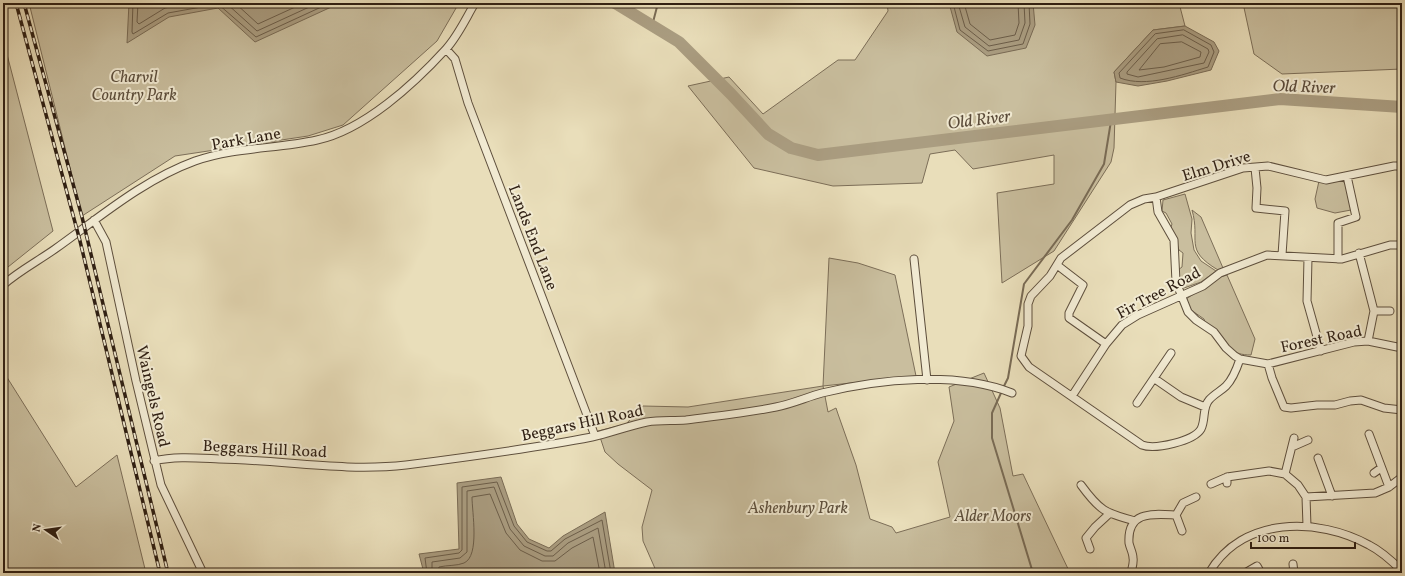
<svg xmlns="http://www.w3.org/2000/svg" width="1405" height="576" viewBox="0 0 1405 576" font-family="Vollkorn,serif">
  <rect width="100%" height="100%" fill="#e9deba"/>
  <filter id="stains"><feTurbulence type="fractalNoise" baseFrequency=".005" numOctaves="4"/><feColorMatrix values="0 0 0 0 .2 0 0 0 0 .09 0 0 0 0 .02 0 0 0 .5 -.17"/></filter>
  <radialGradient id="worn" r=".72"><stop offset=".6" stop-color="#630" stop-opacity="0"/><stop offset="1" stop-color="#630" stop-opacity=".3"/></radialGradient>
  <path fill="#c9be9e" stroke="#7c6e58" d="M29,3H459L437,41L343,125L308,136L175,156L82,216Z
    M887,3H1179L1185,26L1153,30L1114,72L1116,82L1114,148L1111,162L1054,251L1002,283L997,193L1054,184V155L973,169L955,150L930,154L922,183L833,186L754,168L688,86L729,77L763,114L838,60H855L888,11Z
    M1243,3H1402V69L1282,74L1254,54Z
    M3,39L53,231L3,271Z
    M1341,180L1345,183L1351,210L1335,213L1317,208L1315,199L1319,181Z
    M1185,194L1192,219L1191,233L1194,250L1201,261L1216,271L1201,282L1184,288L1180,286L1178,270L1182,267L1183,253L1179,250L1171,227L1172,224L1166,213L1162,211L1163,200Z
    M1192,210L1201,217L1223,268L1218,270C1183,249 1201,241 1192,210Z
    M829,258L858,263L895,275L916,376L823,386L828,412L836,408L838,414L856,465L870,519L892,527L896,533L950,517L938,462L954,421L949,387L984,373L1000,408L1013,476L1023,474L1070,573H657L643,541L642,527L652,490L618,464L605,452L598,431L626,424L643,406L688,407L823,386Z
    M1227,275L1255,339L1251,355C1231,355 1231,347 1220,334C1216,329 1210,326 1205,322L1204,319L1191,310L1186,299L1220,277Z
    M3,371L76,487L117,455L146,573H3Z"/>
  <path fill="#aa9d81" stroke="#796b55" d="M129,3H340L255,42L218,8L169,17L127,43Z
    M949,3H1033L1035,25L1026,48L987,56L957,32Z
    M1185,26L1214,42L1219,51L1211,70L1167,81L1138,86L1116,82L1114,72L1153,30Z
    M501,477L517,524L529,539L549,548L563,536L605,512L615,573H424L419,554L459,549L457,483Z"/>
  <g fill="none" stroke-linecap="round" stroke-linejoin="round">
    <path stroke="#6c5e4a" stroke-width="1" d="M133,3L132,32L133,34L168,13L218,4L256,37L330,3
      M138,3L137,22L139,24L165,8L193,3
      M226,3L257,31L318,3
      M235,3L258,24L304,3
      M953,3L960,30L988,51L1023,44L1030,24L1029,3
      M958,3L965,27L989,46L1019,40L1025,23L1024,3
      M964,3L970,24L990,40L1015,35L1019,23L1018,3
      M1184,30L1211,45L1214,52L1208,67C1182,75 1146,88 1120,78L1119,73L1155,34Z
      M1183,35L1208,49L1209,52L1204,63L1138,77L1127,74V72L1157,39Z
      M1182,42L1201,52L1200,57L1164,67L1139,70L1160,44Z
      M427,573L425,558L459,553L462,550V487L497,482L514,526L527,542L547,551H551L565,539L602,520L611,573
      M432,573V562L460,558L467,552V491L494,487L510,529L524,546L545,556H553L568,543L598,528L606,573
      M438,573L439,567C447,565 457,566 464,563C480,556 472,512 472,497L490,494L506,533L520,550L542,561H555L572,548L593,537L600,573"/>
    <path stroke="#796b55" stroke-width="2" d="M652,26L658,3
      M1004,386L1008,378L1024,284L1072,220L1104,164L1111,121
      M1001,393L992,413V438L1033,573"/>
    <path stroke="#aa9d81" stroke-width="12" d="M615,3L679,42L731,94L768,134L791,148L818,155L1280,99L1402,107"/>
    <defs>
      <path id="street" d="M446,49L455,59L468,103L595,436
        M1255,168L1257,188L1256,208L1285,211L1282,255
        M1156,197L1243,168L1268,166L1326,180L1394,166H1402
        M94,220L106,242L136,381L161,485L203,573
        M1359,253L1374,311L1368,341
        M1308,258L1307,301L1321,351
        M914,259L927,380
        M1338,259V223L1356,217L1347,176
        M1057,265L1083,285L1069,313V318L1106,344
        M3,285C19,271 38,261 55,249C100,217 143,180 195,161C235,147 277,149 317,140C364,130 414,84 446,49C458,36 466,18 475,3
        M1374,311H1390
        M1402,348L1368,341L1354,342L1268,364L1272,378L1284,407L1291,408L1317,405H1335L1350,401L1361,400L1384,408L1402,410
        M1240,359C1237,368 1233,379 1226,386C1221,391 1214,394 1209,400C1202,408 1206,419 1201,429C1194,441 1155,450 1142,445L1029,367L1021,356L1028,326V304L1031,296L1050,276L1061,258L1130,205L1144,199L1156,197L1158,212L1174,240L1176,282L1188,312L1196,320L1214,332L1226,348L1235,356L1240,359L1268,364
        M1155,379L1181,397L1205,407
        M1072,396L1106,344L1122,325L1138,315L1203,286L1220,273L1267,255L1342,259L1390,245H1402
        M1137,403L1171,353
        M1369,434L1389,487
        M1292,447L1308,440
        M1318,458L1332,496
        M154,461C175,456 197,458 219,459C282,460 344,472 406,465C468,457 530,449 592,437C610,433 628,426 647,422C659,420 673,421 686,420C716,416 747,413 776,407C792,404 807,397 822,393C879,379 956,371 1012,393
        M1374,473L1381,468
        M1285,474L1294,438
        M1227,477L1269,471L1285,474L1298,485L1306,497L1307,526
        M1211,484L1227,477V483
        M1081,485C1100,511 1105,513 1135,521
        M1306,497L1375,493L1389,487L1402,477
        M1176,515L1182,531
        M1090,549L1086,538L1095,527L1109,514
        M1293,564L1294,573
        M1131,573C1132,568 1134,562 1133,558C1133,553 1130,548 1129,543C1127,510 1154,514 1176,515L1183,503L1196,497
        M1209,573C1242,516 1318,517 1369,545C1381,551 1392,561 1402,571
        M1245,573L1257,566L1261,573"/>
    </defs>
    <use href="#street" stroke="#5e4f3d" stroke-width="9"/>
    <use href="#street" stroke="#f1ead2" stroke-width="7"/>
    <defs>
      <path id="rail" d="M16,3L80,241L160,573
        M24,3L82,217L168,573"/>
    </defs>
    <use href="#rail" stroke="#2f1f13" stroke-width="3.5"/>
    <use href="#rail" stroke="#f1ead2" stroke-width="2" stroke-dasharray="6" stroke-linecap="butt"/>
  </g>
  <g text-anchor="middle" stroke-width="4" stroke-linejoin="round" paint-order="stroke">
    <g font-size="16" font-style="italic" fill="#5d4f3d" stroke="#f1ead2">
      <text x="134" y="82">Charvil<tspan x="134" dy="18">Country Park</tspan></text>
      <text x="798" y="513">Ashenbury Park</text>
      <text x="993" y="521">Alder Moors</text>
    </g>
    <g font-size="16" fill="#2f1f13" stroke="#f1ead2">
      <text transform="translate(246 138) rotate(-10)" y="6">Park Lane</text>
      <text transform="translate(1216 165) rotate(-17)" y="6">Elm Drive</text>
      <text transform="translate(534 237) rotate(69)" y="6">Lands End Lane</text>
      <text transform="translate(1158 292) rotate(-28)" y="6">Fir Tree Road</text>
      <text transform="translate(1321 338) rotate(-12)" y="6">Forest Road</text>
      <text transform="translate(154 396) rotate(77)" y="6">Waingels Road</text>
      <text transform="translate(582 422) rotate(-12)" y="6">Beggars Hill Road</text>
      <text transform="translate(265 448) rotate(3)" y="6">Beggars Hill Road</text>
    </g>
    <g font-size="17" font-style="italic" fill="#5a4b3a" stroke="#f1ead2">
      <text transform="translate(1304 86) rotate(2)" y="6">Old River</text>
      <text transform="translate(979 119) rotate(-7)" y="6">Old River</text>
    </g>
  </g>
  <rect width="1405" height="576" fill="none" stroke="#e9deba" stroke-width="16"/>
  <rect x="4" y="4" width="1397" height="568" fill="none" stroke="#2f1f13" stroke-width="2"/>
  <rect x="8" y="8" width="1389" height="560" fill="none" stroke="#2f1f13"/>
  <g transform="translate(46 530) rotate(283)" stroke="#f1ead2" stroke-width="3" paint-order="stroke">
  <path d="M0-3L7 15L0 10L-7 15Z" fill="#2f1f13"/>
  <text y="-6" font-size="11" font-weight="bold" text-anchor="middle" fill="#2f1f13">N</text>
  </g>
  <path d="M1251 542v6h104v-6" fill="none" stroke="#2f1f13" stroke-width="2"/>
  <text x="1257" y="542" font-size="12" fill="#2f1f13" stroke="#f1ead2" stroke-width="3" paint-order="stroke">100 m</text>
  <rect width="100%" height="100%" filter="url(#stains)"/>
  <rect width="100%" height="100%" fill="url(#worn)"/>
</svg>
